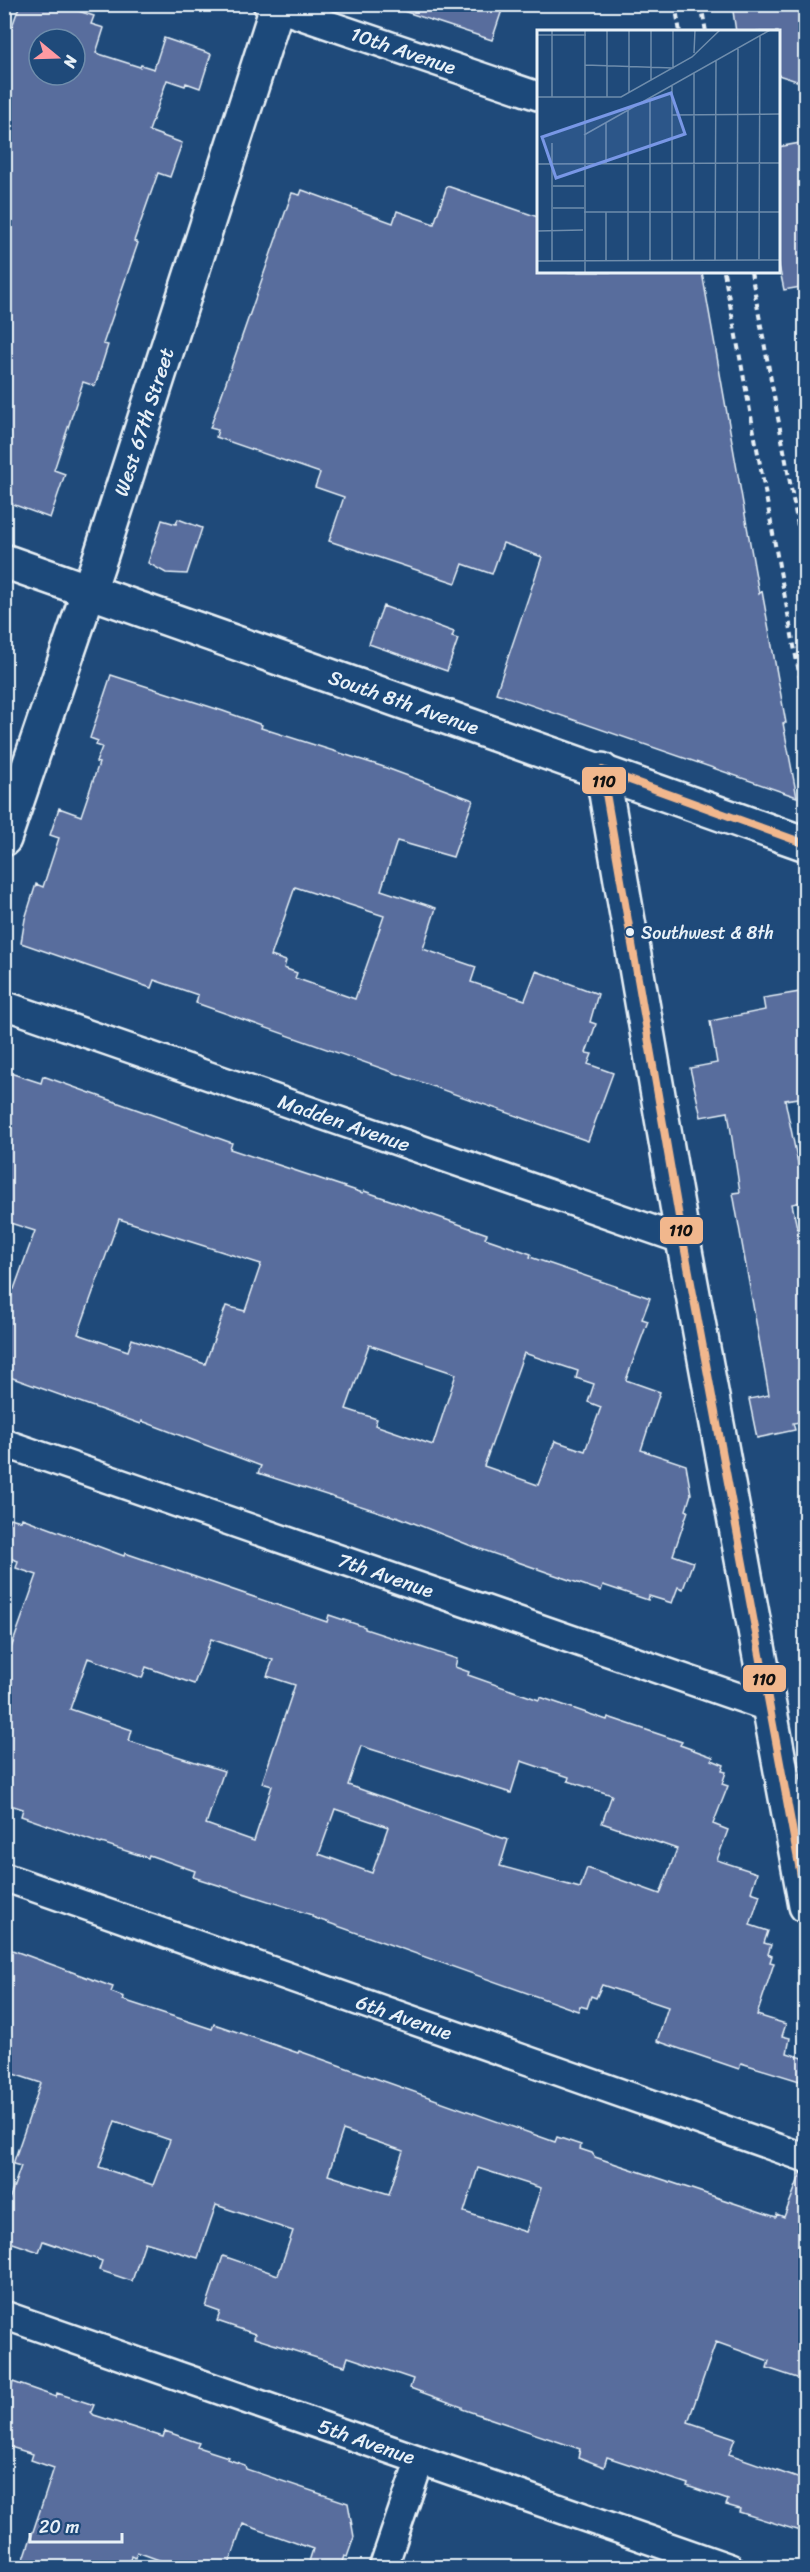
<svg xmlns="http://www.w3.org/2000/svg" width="810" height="2572" viewBox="0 0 810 2572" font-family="Sriracha,sans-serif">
  <rect width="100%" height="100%" fill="#1f4a7a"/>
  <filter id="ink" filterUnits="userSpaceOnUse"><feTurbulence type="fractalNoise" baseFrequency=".0167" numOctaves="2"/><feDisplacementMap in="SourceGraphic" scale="12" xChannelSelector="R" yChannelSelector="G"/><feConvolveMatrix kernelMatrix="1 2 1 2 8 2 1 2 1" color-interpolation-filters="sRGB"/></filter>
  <g filter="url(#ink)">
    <path fill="#586d9d" stroke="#e8f1f8" stroke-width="1.5" fill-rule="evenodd" d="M20,4H57L94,16L91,24L104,28L96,53L140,67L141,65L154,69L164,38L211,54L200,88L186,83L185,86L167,80L149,131L182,143L170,177L158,173L134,241L138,243L103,344L108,345L95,386L83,382L54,470L65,474L50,518L4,501V49ZM39,39H75V75H39Z
      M398,4H504L492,40L397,9Z
      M732,4H806V84L778,75V32H736Z
      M806,142V286L784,290L778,261V147Z
      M447,186L538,217V272H702L759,594L762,591L786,723H783L797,797L496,693L542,557L503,543L492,574L463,564L456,583L329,541L344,497L315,487L320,473L216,437L218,430L210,428L292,193L300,195L302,190L393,223L397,211L434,224Z
      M178,519L202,528L187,574L166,573L148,563L162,520L176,524Z
      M383,606L454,632L452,637L458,639L447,671L369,644Z
      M111,675L223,711L262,725L261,728L381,766L473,800L453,857L397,841L381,890L436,908L423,949L476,967L471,982L525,1000L536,971L598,994L590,1022L596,1024L586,1053L592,1054L588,1064L613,1073L588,1141L196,1003L198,995L154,980L151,988L21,943L25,919L36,884L43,887L59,838L50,835L59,808L81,816L99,763L96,762L102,747L96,745L98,741L90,738ZM295,887L384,916L355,999L295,978L297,973L284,968L286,961L271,956Z
      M806,991V1097L785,1100L799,1168L806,1166V1201L792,1204L806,1270V1421L793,1423L795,1430L757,1438L749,1399L769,1395L733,1193L740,1192L728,1112L701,1117L690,1068L717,1063L710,1021L765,1010L763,998Z
      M4,1071L41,1083L43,1076L79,1089L232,1143L230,1149L363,1193L364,1191L487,1234L485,1238L531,1254L530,1257L650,1298L642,1319L648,1321L626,1380L660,1392L641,1450L686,1465L691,1494L686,1510L688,1511L673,1555L693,1562L683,1589L678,1587L672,1603L649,1596L648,1600L603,1585L601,1591L469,1545L396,1516L395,1517L258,1473L261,1466L142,1421L141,1424L4,1375V1286L14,1289L35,1231L4,1221ZM119,1219L261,1264L245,1311L226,1306L205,1364L132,1339L128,1351L78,1334ZM369,1345L456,1374L433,1445L375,1425L377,1419L346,1409ZM524,1353L578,1371L576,1378L594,1384L588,1402L601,1407L585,1451L555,1441L538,1485L484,1466Z
      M10,1518L21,1521L22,1518L124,1556L125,1553L327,1622L329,1615L365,1627V1629L457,1659L455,1667L469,1672L468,1675L539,1700L540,1697L607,1720L608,1717L682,1742L680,1745L713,1757L712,1760L724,1765L722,1771L726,1772L722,1784L728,1786L713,1824L728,1830L717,1860L757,1873L751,1892L760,1895L750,1925L768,1931L764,1943L771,1945L768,1954L772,1956L770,1962L774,1963L757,2015L786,2024L782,2036L790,2038L787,2053L806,2059V2083L741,2063L739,2069L657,2041L668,2007L602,1985L596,1998L591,1996L587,2008L580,2006L578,2011L312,1917V1915L193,1877L195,1871L149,1855L148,1858L102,1843L101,1844L21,1816L23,1809L4,1803V1668L37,1575L16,1568L18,1561L4,1556V1533ZM211,1639L273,1660L267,1676L295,1685L262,1783L272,1786L254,1841L206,1824L224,1771L129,1741L132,1730L70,1709L88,1658L142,1678L146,1667L194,1684ZM361,1746L511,1793L521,1761L569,1777L568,1781L612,1795L602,1823L677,1849L660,1894L587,1868L580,1888L500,1866L508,1840L348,1785ZM335,1809L388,1827L372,1873L319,1854Z
      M4,1947L113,1987L111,1992L124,1997L123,2000L212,2029L214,2024L298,2053L299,2051L555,2142L557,2137L581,2145L580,2149L592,2153L595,2157L776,2217L777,2214L784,2217L801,2173H806V2381L767,2368L769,2361L716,2342L688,2422L735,2438L729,2454L806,2481V2533L739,2512L740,2509L726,2505L728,2500L687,2486L688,2484L607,2457L604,2467L578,2457L580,2449L462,2409V2407L410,2388L413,2379L348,2357L345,2366L333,2363L254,2338L255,2334L217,2321L220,2312L206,2307L223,2256L278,2275L293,2231L216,2205L198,2258L145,2242L132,2281L99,2270L102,2261L43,2241L39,2252L4,2240V2214L21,2166L13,2164L41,2083L4,2071ZM115,2121L170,2140L153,2185L99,2167ZM343,2130L403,2151L389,2194L328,2175ZM478,2168L541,2188L526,2232L464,2212Z
      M13,2382L56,2397L57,2393L94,2405L91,2412L94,2415L163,2437L165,2431L199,2443L197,2447L228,2457L227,2459L245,2465L246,2469L348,2503L354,2537L347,2557L344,2556L340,2568H307L313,2549L243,2524L228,2568H181L137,2552L135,2558L131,2556L129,2568H21L54,2468L31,2460L33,2454L4,2445V2407Z"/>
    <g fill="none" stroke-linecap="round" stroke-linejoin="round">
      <defs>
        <g id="street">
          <path id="s1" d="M267,4L538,96"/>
          <path id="s2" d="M4,1005L683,1240"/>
          <path id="s3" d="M4,1443L767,1707"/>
          <path id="s4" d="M4,1877L806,2158"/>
          <path id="s5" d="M4,2315L730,2568"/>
          <path d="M383,2568L420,2460"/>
        </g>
        <g id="secondary">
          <path id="s6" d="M4,561L806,844"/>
          <path d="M602,770L683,1240L806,1906"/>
          <path id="s7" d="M4,839L101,555L278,4"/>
        </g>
      </defs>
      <use href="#street" stroke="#e8f1f8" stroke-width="32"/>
      <use href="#secondary" stroke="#e8f1f8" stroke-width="38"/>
      <path stroke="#e8f1f8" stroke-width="4" stroke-dasharray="6 4.5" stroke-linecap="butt" d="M675,4L680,32
        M701,4L706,32
        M724,272L806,710
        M751,272L806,569"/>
      <use href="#street" stroke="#1f4a7a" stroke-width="27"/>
      <use href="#secondary" stroke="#1f4a7a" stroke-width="33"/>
      <defs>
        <path id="bus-1" d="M806,844L602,770L683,1240L806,1903"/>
      </defs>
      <use href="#bus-1" stroke="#1f4a7a" stroke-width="12"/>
      <use href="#bus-1" stroke="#f1b78d" stroke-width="8"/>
    </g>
  </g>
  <circle fill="#e8f1f8" stroke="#1f4a7a" stroke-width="2" cx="630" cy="932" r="5"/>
  <g text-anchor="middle" stroke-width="6" stroke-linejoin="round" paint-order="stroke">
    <g font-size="18" fill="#e8f1f8" stroke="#1f4a7a" text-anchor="start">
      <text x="641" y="939">Southwest &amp; 8th</text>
    </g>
    <g font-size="20" fill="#e8f1f8" stroke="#1f4a7a">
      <text dy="7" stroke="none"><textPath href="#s1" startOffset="144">10th Avenue</textPath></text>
      <text dy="7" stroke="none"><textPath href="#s7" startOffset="440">West 67th Street</textPath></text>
      <text dy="7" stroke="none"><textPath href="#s6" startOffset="424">South 8th Avenue</textPath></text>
      <text dy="7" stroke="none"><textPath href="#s2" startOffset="360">Madden Avenue</textPath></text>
      <text dy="7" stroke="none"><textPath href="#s3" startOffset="404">7th Avenue</textPath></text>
      <text dy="7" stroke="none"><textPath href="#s4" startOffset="424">6th Avenue</textPath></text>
      <text dy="7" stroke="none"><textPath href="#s5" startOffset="384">5th Avenue</textPath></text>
    </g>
  </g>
  <g transform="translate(537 30)">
    <rect width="243" height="243" fill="#1f4a7a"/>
    <path fill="none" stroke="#6f8dac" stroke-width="1.5" d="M0,5H49M157,23L158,0M48,35L136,38V0M114,50V0M92,62V0M0,67H84L155,27L183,0M15,67V0M70,67V0M135,85L243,84M47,105L233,0M15,113V231M69,133V92M0,134L243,133M16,156H47M16,178H47M47,182H243M69,182V231M0,201L46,200M222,229L223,6M135,230V56M157,230V43M178,230L179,31M0,231L243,230M91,231V80M113,231V68M200,231L201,19M48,243V0"/>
    <path fill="#7897e6" fill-opacity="0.15" stroke="#7897e6" stroke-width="3" d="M134,63L148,104L19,148L5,107Z"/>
    <rect width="243" height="243" fill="none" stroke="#e8f1f8" stroke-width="3"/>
  </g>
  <g stroke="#1f4a7a" stroke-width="2">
    <rect x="581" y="766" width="46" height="29" rx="6" fill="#f1b78d"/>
    <rect x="659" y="1216" width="45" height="29" rx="6" fill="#f1b78d"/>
    <rect x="742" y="1664" width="45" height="29" rx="6" fill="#f1b78d"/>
  </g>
  <g font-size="16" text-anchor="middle" font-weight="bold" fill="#111">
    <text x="604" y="787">110</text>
    <text x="681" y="1236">110</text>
    <text x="764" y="1685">110</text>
  </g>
  <rect width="810" height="2572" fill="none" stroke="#1f4a7a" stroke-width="24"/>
  <rect x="12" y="12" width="786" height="2548" fill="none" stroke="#e8f1f8" stroke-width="2" filter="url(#ink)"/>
  <g transform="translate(57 57) rotate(109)"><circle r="28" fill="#1f4a7a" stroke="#6f8dac" stroke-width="1.5"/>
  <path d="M0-4.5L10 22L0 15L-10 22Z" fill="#ff9aa2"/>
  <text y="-9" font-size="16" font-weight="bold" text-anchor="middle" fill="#e8f1f8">N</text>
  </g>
  <path d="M30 2533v9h92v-9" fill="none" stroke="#e8f1f8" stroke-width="3"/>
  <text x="39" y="2533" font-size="18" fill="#e8f1f8" stroke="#1f4a7a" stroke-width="4.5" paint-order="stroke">20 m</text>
</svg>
